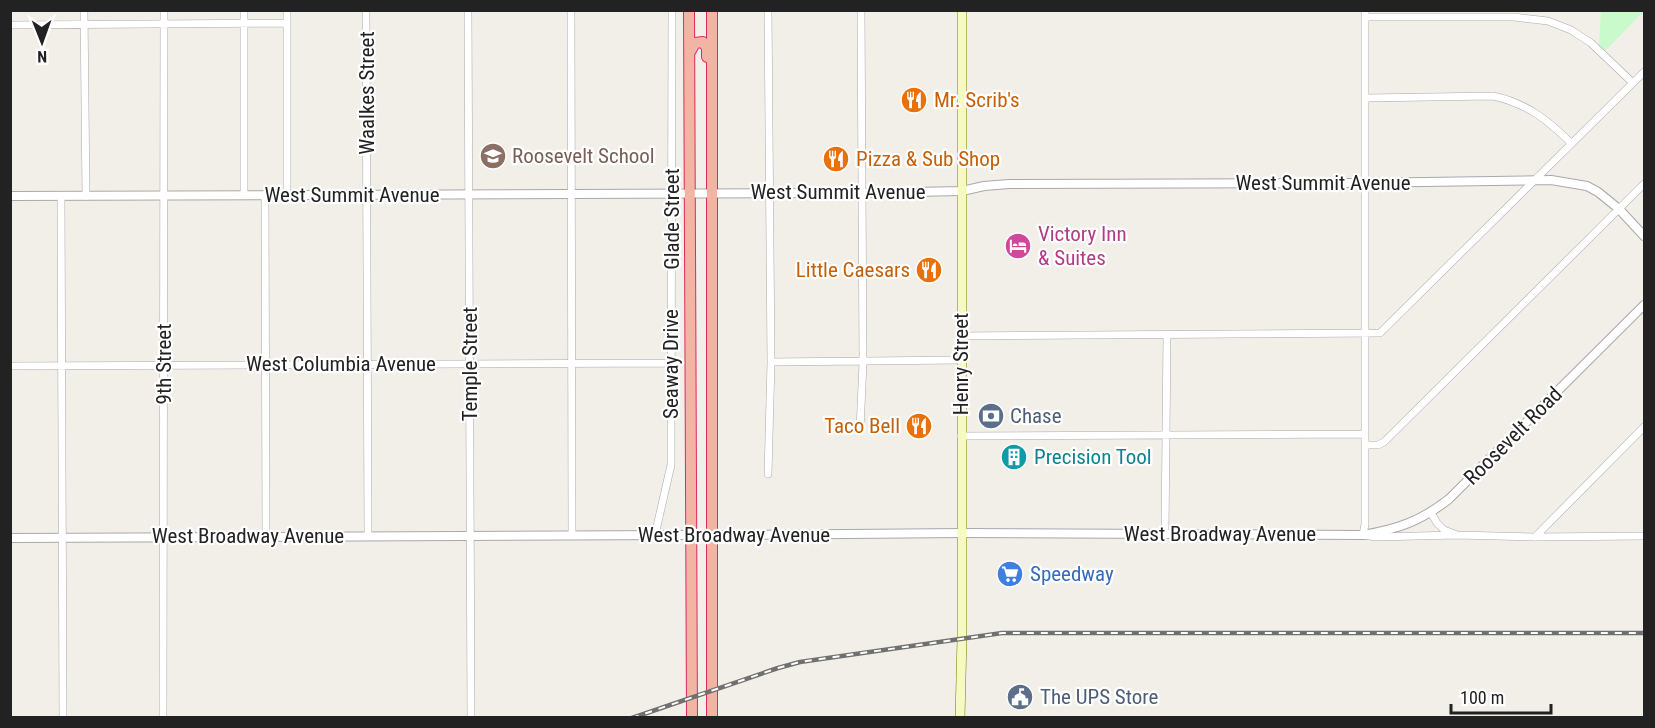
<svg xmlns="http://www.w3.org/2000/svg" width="1655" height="728" viewBox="0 0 1655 728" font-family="'Roboto Condensed',sans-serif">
  <rect width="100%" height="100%" fill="#f2efe9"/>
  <path fill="#c8facc" d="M1601,11V10L1644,11L1605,51L1599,45Z"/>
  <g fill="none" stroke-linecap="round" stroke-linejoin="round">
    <defs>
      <path id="minor" d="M84,10L86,196
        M244,10V195
        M287,10V195
        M366,10L368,536
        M468,10L471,718
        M571,10L572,535
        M1365,10V524L1363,535L1376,537L1457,535
        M1365,17H1514L1548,21L1571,30L1591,43L1633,83
        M10,25L287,23
        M1366,98L1493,96C1526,103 1548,120 1571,143
        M265,195L266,536
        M61,196L63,718
        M961,336L1380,333L1644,72
        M771,362L961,360
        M10,366L671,363
        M860,430L863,362L861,10
        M961,436L1365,434
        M1365,445H1378L1384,442L1644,184
        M768,474L771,362L768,10
        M1431,513L1437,523L1444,530L1457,535L1535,537L1644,536
        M1165,534L1167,335
        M655,535L671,465L672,10
        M1535,537L1644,427
        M163,718L164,10"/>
      <path id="tertiary" d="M10,196L863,193L962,191L984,186L1009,184L1356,183L1551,180L1587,186L1598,192L1619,209L1644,236
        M727,535L962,533L1363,535C1398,529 1421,521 1449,499L1644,305
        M10,538L676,535"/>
      <path id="secondary" d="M960,718L962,638V10"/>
      <path id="trunk" d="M689,10L692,718
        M690,52L695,43L703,42L707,48V57
        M712,718V10"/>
    </defs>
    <use href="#minor" stroke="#a9a9a9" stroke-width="8"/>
    <use href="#tertiary" stroke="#a9a9a9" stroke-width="10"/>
    <use href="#secondary" stroke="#707d05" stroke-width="10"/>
    <use href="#trunk" stroke="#dc2a67" stroke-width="12"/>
    <use href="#minor" stroke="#fff" stroke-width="7"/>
    <use href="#tertiary" stroke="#fff" stroke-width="8"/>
    <use href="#secondary" stroke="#f7fabf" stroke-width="9"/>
    <use href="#trunk" stroke="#f2b4a3" stroke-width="10"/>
    <defs>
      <path id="rail" d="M632,718L778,668L800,662L1002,633H1644"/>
    </defs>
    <use href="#rail" stroke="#707070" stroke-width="4.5"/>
    <use href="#rail" stroke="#fff" stroke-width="2" stroke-dasharray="7" stroke-linecap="butt"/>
    <defs>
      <path id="tertiary-bridge" d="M676,535H727"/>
    </defs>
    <use href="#tertiary-bridge" stroke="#a9a9a9" stroke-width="10" stroke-linecap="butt"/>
    <use href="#tertiary-bridge" stroke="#fff" stroke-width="8"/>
  </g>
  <defs>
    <symbol id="restaurant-disc" viewBox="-11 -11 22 22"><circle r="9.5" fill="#e8710a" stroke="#fff"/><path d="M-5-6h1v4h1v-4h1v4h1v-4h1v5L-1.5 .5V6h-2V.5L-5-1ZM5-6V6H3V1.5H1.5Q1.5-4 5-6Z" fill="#fff"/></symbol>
    <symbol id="school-disc" viewBox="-11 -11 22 22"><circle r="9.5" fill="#8d6e63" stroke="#fff"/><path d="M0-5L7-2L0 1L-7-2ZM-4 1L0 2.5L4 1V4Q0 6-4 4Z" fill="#fff"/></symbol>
    <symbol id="hotel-disc" viewBox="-11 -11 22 22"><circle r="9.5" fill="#d1479c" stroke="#fff"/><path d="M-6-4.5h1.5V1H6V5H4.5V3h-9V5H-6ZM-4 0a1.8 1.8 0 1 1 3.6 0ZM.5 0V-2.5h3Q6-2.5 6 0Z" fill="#fff"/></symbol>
    <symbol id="bank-disc" viewBox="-11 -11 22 22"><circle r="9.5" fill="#5c6f8a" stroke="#fff"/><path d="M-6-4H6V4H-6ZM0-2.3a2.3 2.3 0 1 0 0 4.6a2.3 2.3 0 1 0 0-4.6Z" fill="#fff"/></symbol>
    <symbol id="building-disc" viewBox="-11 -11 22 22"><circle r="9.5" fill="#0f9aa8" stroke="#fff"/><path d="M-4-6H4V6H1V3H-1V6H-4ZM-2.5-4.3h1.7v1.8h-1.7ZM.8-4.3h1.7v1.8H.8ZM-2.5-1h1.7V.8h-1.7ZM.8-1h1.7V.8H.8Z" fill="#fff"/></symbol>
    <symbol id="supermarket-disc" viewBox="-11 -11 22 22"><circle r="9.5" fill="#3f7fe0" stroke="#fff"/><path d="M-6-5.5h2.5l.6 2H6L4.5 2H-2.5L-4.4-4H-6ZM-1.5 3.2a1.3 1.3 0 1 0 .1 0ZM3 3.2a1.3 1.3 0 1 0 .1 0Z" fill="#fff"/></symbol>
    <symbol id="civic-disc" viewBox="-11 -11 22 22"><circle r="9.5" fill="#5c6f8a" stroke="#fff"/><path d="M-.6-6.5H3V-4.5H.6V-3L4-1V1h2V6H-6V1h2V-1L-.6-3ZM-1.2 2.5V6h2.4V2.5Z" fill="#fff"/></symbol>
  </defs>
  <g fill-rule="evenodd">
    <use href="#restaurant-disc" x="899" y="85" width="30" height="30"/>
    <use href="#school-disc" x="478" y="141" width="30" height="30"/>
    <use href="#restaurant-disc" x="821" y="144" width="30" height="30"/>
    <use href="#hotel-disc" x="1003" y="231" width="30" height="30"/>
    <use href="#restaurant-disc" x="914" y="255" width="30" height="30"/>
    <use href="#bank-disc" x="976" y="401" width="30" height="30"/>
    <use href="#restaurant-disc" x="904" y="411" width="30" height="30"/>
    <use href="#building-disc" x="999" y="442" width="30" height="30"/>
    <use href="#supermarket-disc" x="995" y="559" width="30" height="30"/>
    <use href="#civic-disc" x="1005" y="682" width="30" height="30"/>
  </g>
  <g text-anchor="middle" stroke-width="4.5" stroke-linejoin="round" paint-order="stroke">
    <g font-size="21" fill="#222" stroke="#fff">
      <text transform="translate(367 93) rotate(-90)" y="7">Waalkes Street</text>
      <text x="1323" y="190">West Summit Avenue</text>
      <text x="838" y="199">West Summit Avenue</text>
      <text x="352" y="202">West Summit Avenue</text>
      <text transform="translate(672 219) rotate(-90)" y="7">Glade Street</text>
      <text transform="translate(164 364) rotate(-90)" y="7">9th Street</text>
      <text x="341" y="371">West Columbia Avenue</text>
      <text transform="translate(470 364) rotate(-90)" y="7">Temple Street</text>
      <text transform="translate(671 364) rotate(-90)" y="7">Seaway Drive</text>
      <text transform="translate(961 364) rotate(-90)" y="7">Henry Street</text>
      <text transform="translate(1513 436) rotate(-45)" y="7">Roosevelt Road</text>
      <text x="1220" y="541">West Broadway Avenue</text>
      <text x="734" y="542">West Broadway Avenue</text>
      <text x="248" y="543">West Broadway Avenue</text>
    </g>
    <g font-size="21" fill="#c56008" stroke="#fff" text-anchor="start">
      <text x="934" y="107">Mr. Scrib's</text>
      <text x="856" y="166">Pizza &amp; Sub Shop</text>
      <text x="910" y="277" text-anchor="end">Little Caesars</text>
      <text x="900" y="433" text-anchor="end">Taco Bell</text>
    </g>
    <g font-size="21" fill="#785e54" stroke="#fff" text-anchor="start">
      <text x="512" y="163">Roosevelt School</text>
    </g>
    <g font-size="21" fill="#b23c85" stroke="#fff" text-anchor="start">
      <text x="1038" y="241">Victory Inn<tspan x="1038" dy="24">&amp; Suites</tspan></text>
    </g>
    <g font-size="21" fill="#4e5e75" stroke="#fff" text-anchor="start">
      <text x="1010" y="423">Chase</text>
      <text x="1040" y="704">The UPS Store</text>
    </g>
    <g font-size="21" fill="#0d838f" stroke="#fff" text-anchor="start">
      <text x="1034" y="464">Precision Tool</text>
    </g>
    <g font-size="21" fill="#366cbe" stroke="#fff" text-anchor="start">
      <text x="1030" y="581">Speedway</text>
    </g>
  </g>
  <rect width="1655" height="728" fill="none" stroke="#222222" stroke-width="24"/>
  <g transform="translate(42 42) rotate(179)" stroke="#ffffff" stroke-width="4.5" paint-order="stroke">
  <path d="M0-4.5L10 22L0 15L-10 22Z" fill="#222222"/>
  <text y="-9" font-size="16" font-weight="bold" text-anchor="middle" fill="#222222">N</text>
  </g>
  <path d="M1451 704v9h100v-9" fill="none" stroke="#222222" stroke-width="3"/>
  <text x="1460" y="704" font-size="18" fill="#222222" stroke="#ffffff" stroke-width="4.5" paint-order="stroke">100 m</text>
</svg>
